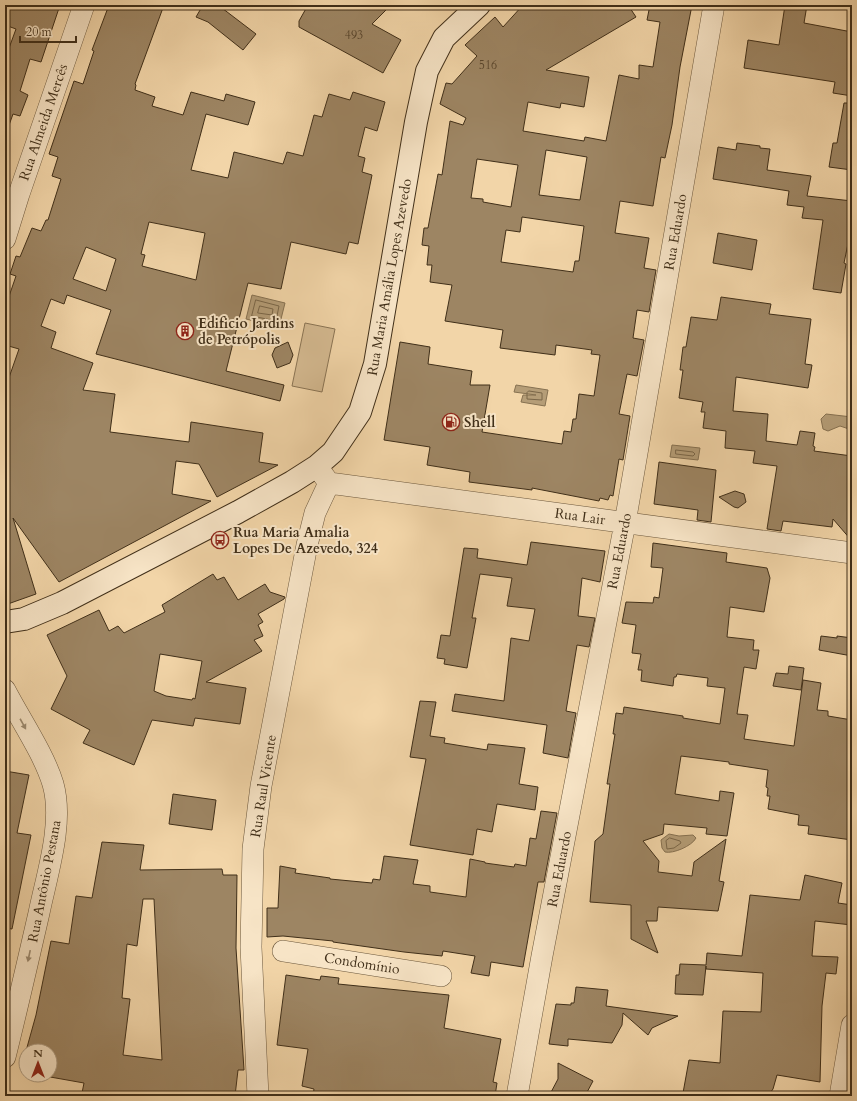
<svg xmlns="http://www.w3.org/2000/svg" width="857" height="1101" viewBox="0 0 857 1101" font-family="Cardo,serif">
  <rect width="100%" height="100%" fill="#f2d5a8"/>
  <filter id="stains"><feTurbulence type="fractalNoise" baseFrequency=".005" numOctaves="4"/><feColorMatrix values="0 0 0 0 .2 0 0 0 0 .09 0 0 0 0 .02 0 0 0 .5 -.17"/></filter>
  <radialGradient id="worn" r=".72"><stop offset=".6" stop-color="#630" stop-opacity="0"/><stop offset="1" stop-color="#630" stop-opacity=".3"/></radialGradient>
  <path fill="#d4b990" stroke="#8a7454" d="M305,323L335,329L322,392L292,386Z"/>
  <path fill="#b59d77" stroke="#867151" d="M252,295L285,303L279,327L246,319Z
    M516,385L548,390L545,406L521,402L523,395H536L514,392Z
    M826,414L852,417V430L840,426L828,431L823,429L821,419Z
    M672,445L700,448L698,460L670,457Z
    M669,834L679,836L693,835L696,838C692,846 673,854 665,852L662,848L661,840Z"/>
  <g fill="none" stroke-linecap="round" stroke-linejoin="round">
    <path stroke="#7a6648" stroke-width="1" d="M256,300L279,306L276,321L252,316Z
      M260,306L273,309L272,315L258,313Z
      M529,391L542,393V400L527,399V393Z
      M676,450L693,452L695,454L693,456L676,454Z
      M670,838L680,841L681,843L674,848L667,849L666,841Z"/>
  </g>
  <path fill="#9d8563" stroke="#402f19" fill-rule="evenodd" d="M10,5H60L41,62L30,59L20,91L28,95L20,116L13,114L8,128L5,127V59L16,29L5,25V17Z
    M109,5H164L135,84L136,85L135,90L155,97L152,106L183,115L191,92L224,101L226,94L255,102L248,125L206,114L191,170L228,178L234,152L283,164L287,152L303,156L314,115L322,117L329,94L350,100L353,92L385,102L377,131L365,127L358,156L365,158L362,172L372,175L358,244L349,242L346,254L291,242L281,289L248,283L226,371L284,385L280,401L96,354L111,310L67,295L64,304L51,299L41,326L56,332L51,348L93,363L83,390L115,394L110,432L189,442L191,422L263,433L259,462L278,465L217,497L199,464L176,461L172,494L211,501L59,582L13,518L36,594L5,605V389L19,349L5,345V308L16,276L10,274L16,256L20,257L32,228L41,231L46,220H48L61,179L52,176L58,157L49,154L74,81L83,84L94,51L92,50ZM149,222L205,233L196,280L142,266L145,255L141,254ZM86,247L116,259L106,291L73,279Z
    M203,5H218L256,34L243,50L208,22L196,17Z
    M308,5H391L372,24L401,40L383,73L299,27V21Z
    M523,5H628L636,17L546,70L589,77L584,107L561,103L560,108L528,102L523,131L584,141L585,137L606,141L619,75L639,79V65L653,67L660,22L647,20L650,5H692L680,67L672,125L665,158L661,157L653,206L620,201L615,233L649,238L644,268L656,270L649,312L637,310L633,338L644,340L637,376L627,374L619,414L630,416L623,460L619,459L613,496L610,495L608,500L600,498L599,501L532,488V490L469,482L470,472L427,465L430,447L384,440L400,342L430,347L428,364L472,371L470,385H490L482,432L562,444L564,431L571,432L573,419H576L579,394L594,396L600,355L591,354L592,350L556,345L555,355L500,348L503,330L445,321L452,285L430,282L432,265H427L429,246L422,245L424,228H428L438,174L442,175L450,121L463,125L466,118L440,104L446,83L452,84L477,56L465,45L495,17L503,27ZM546,150L587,157L580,200L539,195ZM477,159L518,165L511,207L483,202V199L471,198ZM522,217L584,226L579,261H575L573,272L501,262L506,230L520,232Z
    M785,5H807L804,23L852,32V96L833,93L835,82L744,68L748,40L779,45Z
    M844,103H852V170L829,167L833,143H837Z
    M737,143L760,146V148L770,149L767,170L811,176L807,196L852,201V234H850L844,263L846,264L841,293L813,289L823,220L802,218L804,207L787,205L789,191L713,179L718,147L736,150Z
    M718,233L757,240L752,270L713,263Z
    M721,297L771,304L769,314L811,319L805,364L812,365L808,388L736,377L733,411L768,414L766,441L797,445L800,431L815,433L813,446L815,447L814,451L852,456V541L833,519L832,527L783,521L781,531L767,529L777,466L753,463L755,451L725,448L726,431L703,428L705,412H701L703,402L679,398L683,370H680L683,347H686L691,317L717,320Z
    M288,342L293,355L290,363L277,368L272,355L275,348Z
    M659,462L716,470L711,522L697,520L698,510L654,504Z
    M735,491L744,494L746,502L738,508L734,507L719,497Z
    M531,542L605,551L600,582L582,578L578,616L595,618L589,647L577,645L566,711L576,713L568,758L543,753L547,725L452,711L455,694L504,701L511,638L529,641L535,609L507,606L512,578L480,574L472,618H476L467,668L444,664L445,659L437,658L441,635L450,636L464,548L478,549L477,558L527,565Z
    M653,543L727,553L726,562L767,568L770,578L764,612L730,607L727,637L754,640L753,650H759L756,669L744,667L737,714L748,715L744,739L794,746L803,680L821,683L817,710L828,711V716L852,720V840L808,834L809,826L798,825L799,815L768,809L770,796H767L768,788L766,787L768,770L729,764V762L681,756L675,794L719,801L720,791L734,793L727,836L706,834L707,828L664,824L663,834L643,841L659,861L658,872L692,876L694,862L726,839L719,881L724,882L718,911L658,907L657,921H646L658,953L631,939V905L590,902L595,841L603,834L610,784H607L615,734H613L616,713L623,714L624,707L683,716V718L720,724L725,688L707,686L708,678L677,674L676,677H674L673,686L641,681L642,670H638L641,654L632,653L636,625L622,623L626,602L653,603L654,597L659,598L663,568L651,567Z
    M213,574L217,580L224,577L238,600L265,584L270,592L285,597L284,599L258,614L263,622L258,625L263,636L254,640L262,651L206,682L246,688L240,724L195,718L193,726L152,720L134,765L83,743L90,730L51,709L67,676L47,635L99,610L109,631L118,626L124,633L165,612L162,605ZM160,654L202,661L195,699L193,698L192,700L166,696L154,691Z
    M821,636L837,638V636L852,638V656L819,650Z
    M789,666L804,668L801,690L773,686L776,673L788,674Z
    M420,701L436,702L430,736L445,738L444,743L487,750L488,744L525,748L519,784L538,787L535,810L497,804L492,832L477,829L473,855L410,845L426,759L410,757Z
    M5,771L29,775L17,833L31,835L12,929L5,928Z
    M173,794L216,800L212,830L169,824Z
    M541,811L557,813L544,882H538L523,967L491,962L489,976L471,973L475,956L443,951L442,956L404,952L333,942V941L283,936L267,937V908H278L280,866L296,869L295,873L330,878V879L372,883L373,879L380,880L384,856L418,860L413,884L430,886V892L466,897L470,859L485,862V863L514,867L515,864L526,866L530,838L536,839Z
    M102,842L144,845L140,870L222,869L223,875H237L236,948L244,1070H238L235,1096H108L82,1093L84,1083L39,1075H50V1051H26L36,1015L51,941L69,944L76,896L92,898ZM143,899H154L162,1060L123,1055L130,999L122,998L127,944L137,946Z
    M805,875L842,883L838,903L852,905V925L815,921L812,956L838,957L836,974L826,973L822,1006L820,1082L777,1075L773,1089L768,1096H720L683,1093L689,1060L720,1063L723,1011L761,1012L763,973L706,969V966L703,995L675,994L676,975H679L680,964L706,965L707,953L742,956L750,895L800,900Z
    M286,975L320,980L321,976L339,978L338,984L449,995L444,1028L501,1039L493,1082L497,1083L495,1096H313L314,1089L302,1086L308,1049L277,1045Z
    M576,987L608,990L606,1006L678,1016L652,1028L648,1035L623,1013L622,1025L612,1043L568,1039V1046L549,1044L556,1004L571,1005V1003H574Z
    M558,1063L593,1081L585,1096H549L558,1079Z"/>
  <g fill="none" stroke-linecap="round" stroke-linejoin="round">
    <defs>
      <path id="minor" d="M5,239L19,194L84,5
        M321,472L329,483L852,553
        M5,690C20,719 44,754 53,784C64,823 47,874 39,913C28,961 17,1009 5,1057
        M283,951L441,976
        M258,1096L251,947L253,849L261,786L307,545L315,513L329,483
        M517,1096L542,956L625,523L714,5
        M840,1096L852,1025"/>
      <path id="secondary" d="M5,622L24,619L62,603L238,512L292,482L317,466L333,452L360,412L375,364L416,122L427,71L444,38L479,5"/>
    </defs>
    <use href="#minor" stroke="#6c583d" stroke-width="22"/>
    <use href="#secondary" stroke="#402f19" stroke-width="24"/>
    <use href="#minor" stroke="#f7e4c6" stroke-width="21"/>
    <use href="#secondary" stroke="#f7e4c6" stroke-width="22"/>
  </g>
  <defs><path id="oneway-solid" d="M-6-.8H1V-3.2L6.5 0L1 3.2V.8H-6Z"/></defs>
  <g fill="#9c8a70">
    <use href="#oneway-solid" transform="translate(23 724) rotate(61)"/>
    <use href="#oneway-solid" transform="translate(29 956) rotate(102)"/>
  </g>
  <defs>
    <symbol id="building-ring" viewBox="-11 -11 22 22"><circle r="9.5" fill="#f7e4c6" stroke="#8f2418" stroke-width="1.5"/><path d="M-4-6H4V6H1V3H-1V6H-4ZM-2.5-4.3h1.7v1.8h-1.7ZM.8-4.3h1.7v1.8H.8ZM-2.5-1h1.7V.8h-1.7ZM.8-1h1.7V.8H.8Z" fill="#8f2418"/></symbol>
    <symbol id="fuel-ring" viewBox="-11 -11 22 22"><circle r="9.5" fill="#f7e4c6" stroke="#8f2418" stroke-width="1.5"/><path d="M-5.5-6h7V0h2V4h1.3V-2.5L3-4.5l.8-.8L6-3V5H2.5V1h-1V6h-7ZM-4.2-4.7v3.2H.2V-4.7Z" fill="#8f2418"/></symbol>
    <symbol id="bus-ring" viewBox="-11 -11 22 22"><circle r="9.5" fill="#f7e4c6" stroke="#8f2418" stroke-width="1.5"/><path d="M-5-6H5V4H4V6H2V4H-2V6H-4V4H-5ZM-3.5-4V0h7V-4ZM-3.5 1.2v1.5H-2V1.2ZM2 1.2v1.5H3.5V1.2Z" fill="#8f2418"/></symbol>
  </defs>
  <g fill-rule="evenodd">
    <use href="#building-ring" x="175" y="321" width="20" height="20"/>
    <use href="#fuel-ring" x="441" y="412" width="20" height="20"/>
    <use href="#bus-ring" x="210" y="530" width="20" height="20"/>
  </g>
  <g text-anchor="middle" stroke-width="4" stroke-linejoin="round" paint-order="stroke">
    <g font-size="12" fill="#57442c">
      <text x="354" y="39">493</text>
      <text x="488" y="69">516</text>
    </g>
    <g font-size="14" fill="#402f19" stroke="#f7e4c6">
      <text transform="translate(43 122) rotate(-71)" y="5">Rua Almeida Mercês</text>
      <text transform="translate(675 232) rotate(-80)" y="5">Rua Eduardo</text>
      <text transform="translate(389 277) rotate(-80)" y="5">Rua Maria Amália Lopes Azevedo</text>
      <text transform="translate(580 516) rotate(8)" y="5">Rua Lair</text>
      <text transform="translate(619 551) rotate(-79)" y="5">Rua Eduardo</text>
      <text transform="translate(263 786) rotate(-81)" y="5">Rua Raul Vicente</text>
      <text transform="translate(559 869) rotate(-79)" y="5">Rua Eduardo</text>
      <text transform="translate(44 881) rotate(-79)" y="5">Rua Antônio Pestana</text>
      <text transform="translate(362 963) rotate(9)" y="5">Condomínio</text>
    </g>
    <g font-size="14" font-weight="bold" fill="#402f19" stroke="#f7e4c6" text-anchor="start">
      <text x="198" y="328">Edificio Jardins<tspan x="198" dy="16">de Petrópolis</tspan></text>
      <text x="464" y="427">Shell</text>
      <text x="233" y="537">Rua Maria Amalia<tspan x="233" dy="16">Lopes De Azevedo, 324</tspan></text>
    </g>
  </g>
  <rect width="857" height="1101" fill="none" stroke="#f2d5a8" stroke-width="20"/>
  <rect x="6" y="6" width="845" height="1089" fill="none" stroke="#402f19" stroke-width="2"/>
  <rect x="10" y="10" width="837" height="1081" fill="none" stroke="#402f19"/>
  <g transform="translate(38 1063)"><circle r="19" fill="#f7e4c6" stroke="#ae9c81"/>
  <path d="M0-3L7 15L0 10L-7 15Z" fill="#8f2418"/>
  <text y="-6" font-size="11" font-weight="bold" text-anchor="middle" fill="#402f19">N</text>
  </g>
  <path d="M20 36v6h56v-6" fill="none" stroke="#402f19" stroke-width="2"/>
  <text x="26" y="36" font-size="12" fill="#402f19" stroke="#f7e4c6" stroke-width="3" paint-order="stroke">20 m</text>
  <rect width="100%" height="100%" filter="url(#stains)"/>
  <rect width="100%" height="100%" fill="url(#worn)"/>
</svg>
